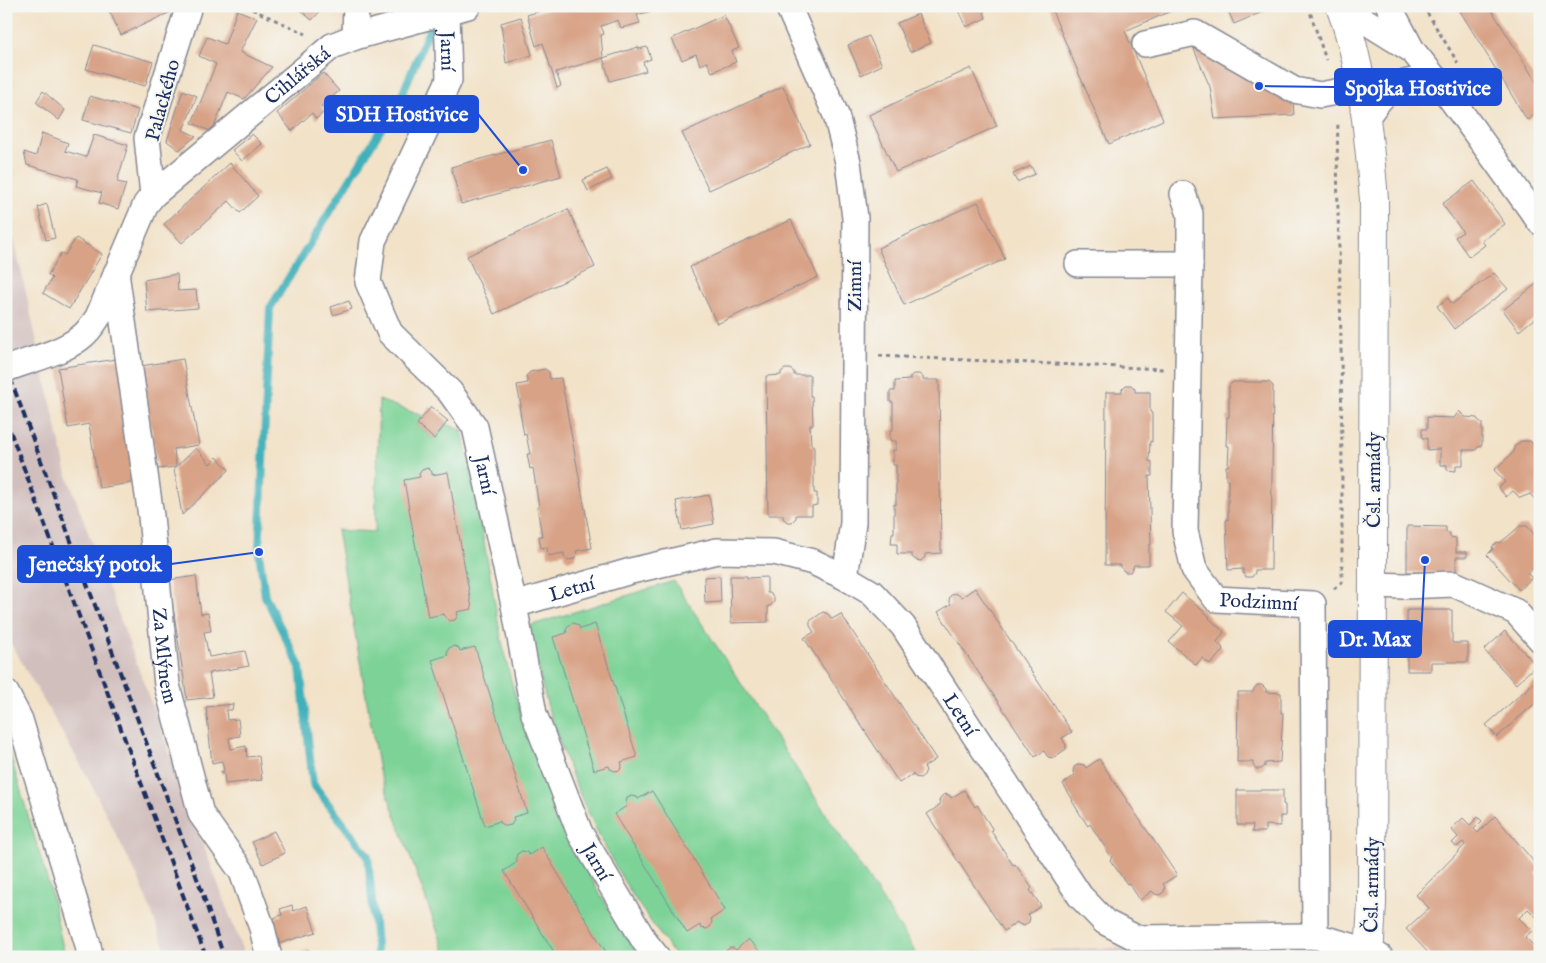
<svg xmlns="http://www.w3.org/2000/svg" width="1546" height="963" viewBox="0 0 1546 963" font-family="'IM FELL English',serif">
  <rect width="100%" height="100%" fill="#f6f6f2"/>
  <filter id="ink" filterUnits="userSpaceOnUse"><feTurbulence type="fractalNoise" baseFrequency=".02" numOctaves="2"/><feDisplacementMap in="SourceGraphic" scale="10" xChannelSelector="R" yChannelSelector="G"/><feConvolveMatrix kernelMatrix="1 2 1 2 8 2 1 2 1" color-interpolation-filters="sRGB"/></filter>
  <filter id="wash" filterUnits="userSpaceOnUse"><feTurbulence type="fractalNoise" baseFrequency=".0096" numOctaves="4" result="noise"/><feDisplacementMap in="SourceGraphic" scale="20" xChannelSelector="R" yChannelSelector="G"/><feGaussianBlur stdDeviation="1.12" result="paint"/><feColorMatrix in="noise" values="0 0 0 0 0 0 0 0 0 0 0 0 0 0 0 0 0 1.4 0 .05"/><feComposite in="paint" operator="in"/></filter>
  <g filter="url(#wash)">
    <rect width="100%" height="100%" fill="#f2e2c8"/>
    <path fill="#d1bfbe" d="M6,204L67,475L245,957H168L141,884L87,776L6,635Z
      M1251,945L1259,957H970L974,951Z"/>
    <path fill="#7dd397" stroke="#4c817a" d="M379,400L423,416L417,425L434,439L446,424L462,430C471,475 480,519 488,564C495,601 500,639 510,676C537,780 579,868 640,957H447L379,771L337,530L375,532Z
      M674,581L905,935L918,957H676C660,934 643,912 628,888C595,833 568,772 549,711C541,683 535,655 529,626Z
      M6,741L50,889L65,957H6Z"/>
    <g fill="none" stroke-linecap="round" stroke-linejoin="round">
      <path stroke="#41b1ba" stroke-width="8" d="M377,957L368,856L313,784L300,667L265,596L259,552L270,308L401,97L433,21"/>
    </g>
    <g id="blocks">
      <path fill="#d8a286" d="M107,6H173L175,10L121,35Z
        M295,6H325L312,20Z
        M557,6H650L651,11L637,15L640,23L621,28L618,20L601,26L604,34L601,35L603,58L556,72L561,86L557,88L543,43L536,46L527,15Z
        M956,6H982L986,18L966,27Z
        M1050,6H1183L1125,31L1163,120L1109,144Z
        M1226,6H1276L1234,24Z
        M1467,6H1489L1540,88V111L1527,120L1460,11Z
        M237,10L257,18L240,52L272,67L244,99L228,92L212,132L192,123L216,64L199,56L207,37L225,44Z
        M918,14L931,43L910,52L897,23Z
        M724,15L739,48L732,51L736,62L712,72L707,62L700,65L696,54L682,60L672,39L673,38Z
        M521,17L532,55L506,63L501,23Z
        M869,36L882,65L861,75L848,45Z
        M94,45L153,62L145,86L86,69Z
        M638,47L639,49L647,47L651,59L643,62L646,71L610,81L603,58Z
        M1193,47L1211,53L1293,101L1294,115L1215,119L1210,87Z
        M971,68L997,126L896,172L869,115Z
        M323,73L339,91L321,106L325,111L316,119L312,113L292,131L277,113Z
        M783,86L810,144L709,190L682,133Z
        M183,90L197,96L183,130L196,136L179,150L167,141Z
        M43,91L65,110L59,120L36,102Z
        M90,96L138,110L131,133L83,120Z
        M42,133L68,143L65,151L86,157L94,135L128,145L117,182L126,184L118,209L99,203L102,193L76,186L78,179L27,165L24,152L36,156Z
        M252,134L262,144L242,161L232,150Z
        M551,140L561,176L461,204L451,167Z
        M230,163L258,196L240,213L229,201L182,243L164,224Z
        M1031,166L1035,174L1017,182L1013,174Z
        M607,169L612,179L588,191L583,180Z
        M1474,181L1505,224L1482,241L1485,245L1469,257L1455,237L1463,232L1442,204Z
        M978,202L1005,259L904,305L878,248Z
        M47,204L55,238L46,240L38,207Z
        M568,209L595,267L494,314L467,256Z
        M791,220L818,277L717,324L690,267Z
        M76,238L102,254L69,309L43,293L52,278L48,275L61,253L65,255Z
        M1494,273L1508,289L1454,329L1437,306L1448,298L1452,304Z
        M177,274L178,291L196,290L198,308L147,312L144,280Z
        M1540,281V314L1519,331L1503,310Z
        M349,301L352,309L333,315L331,307Z
        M123,358L143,481L99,488L89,424L68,428L58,368Z
        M183,359L199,445L174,449L176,467L158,469L141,366Z
        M545,369L549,372L550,379L561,378L592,548L576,551L577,554L574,559L568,560L564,557V553L548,556L547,547L541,548L539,536H542L537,507H539L533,468L530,469L527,454H530L526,434L524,435L519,406H521L517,385L528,383L526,376L530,372Z
        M785,369H790L794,372V375H810V396H812L813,425H810L811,445L814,446V493H817V505L812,506V515H796V518L792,522H787L783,518V515H768L766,376L781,375V372Z
        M913,374H919L923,377V380H939L941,553L925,554V557L921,561L916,560L912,557V554H897V544H891L892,533H894V504L896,505V465H893V450H896V441H890V430H893V402H890V391H895V381L910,380V377Z
        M1233,382H1269L1273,386L1271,570H1255V573L1252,577H1246L1243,573V569L1228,570L1226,520H1228V480H1226V466H1228L1229,446H1226L1227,417H1229V386Z
        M1126,385H1131L1135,389V392H1150V412L1152,413V442L1150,441L1149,461L1152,462V476H1149L1151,545H1149V565H1134L1133,568L1130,572H1125L1121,568V565H1105L1106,392H1122V389Z
        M431,407L448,421L434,439L417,424Z
        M1459,411L1465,417L1477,418V419L1482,423V445L1477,448L1476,450H1463V465H1456V471L1447,470V465H1440V449L1427,450V438H1422V429H1427V417L1454,418Z
        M1521,441H1530L1537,448L1536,454L1540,457V505L1530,494L1520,498L1513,491L1506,497L1499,488L1505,482L1494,470L1514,452V447Z
        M196,448L210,464L217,457L229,470L182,515L174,469Z
        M428,468L432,472V475L448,472L472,609L457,612L458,615L455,620L449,621L445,617L444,614L428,617L404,480L420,477L419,474L422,470Z
        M709,495L714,524L682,530L676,501Z
        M1407,526L1446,527V533H1450V537L1456,538V552H1467V557H1456V573L1407,572Z
        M1520,526H1527L1540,541V551L1537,553L1540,556V562L1527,573L1532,578L1519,590L1487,555L1493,549L1492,547L1498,542L1500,543Z
        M196,576L201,614L208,613L211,631L204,632L209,657L245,651L249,666L209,673L213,697L187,700L169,580Z
        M720,576L721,602L705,603L704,577Z
        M730,576H747V578L767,577V593H770L774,597V602L770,606H768V622L731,623Z
        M975,588L1072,732L1062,738L1066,745V749L1053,758L1048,757L1044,751L1035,757L938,612L951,604L949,601L950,596L955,593L962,597Z
        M1182,593L1210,617L1209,618L1224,632L1217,642L1222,647L1223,650L1212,663H1208L1202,658L1196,665L1169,642L1183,626L1166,612Z
        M1407,610H1452V643H1468V662H1431V671H1407Z
        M823,612L828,614L832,619L841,614L936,759L924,767L926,770L924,775L920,778L915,777L913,774L899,783L804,638L814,632L810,626V621Z
        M574,623L579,626L580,629L595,624L637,757L621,762L622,765L620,770L615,771L610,769L609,766L594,770L553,637L567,633L566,630L569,625Z
        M1505,631L1536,665L1516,684L1484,650Z
        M454,646L459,648L460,651L475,647L527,813L513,817L514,820L511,825L506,826L501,824L500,821L485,826L432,660L448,655L447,652L449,648Z
        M1538,679L1540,681V699L1497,737L1486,725Z
        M1257,685H1262L1266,689V692L1281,693V713H1283L1280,762L1265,763V766L1261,769H1256L1253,765V762H1237L1238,692H1253L1254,689Z
        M233,704L232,710H226L227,720L238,719L240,736L229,738L231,749L246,746L247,757L259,756L262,780L225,784L224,773L221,774V771H224L222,761L212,763L206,707Z
        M1099,759L1177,875L1163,884L1165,887L1164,892L1159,895L1155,894L1152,891L1140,900L1129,883L1127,884L1110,860L1112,858L1090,824L1088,826L1080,814L1072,801L1073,800L1063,784L1075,775L1073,772L1074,767L1079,764L1084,765L1086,768Z
        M964,790L975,807L977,805L993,830L991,831L1013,865L1015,864L1032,888L1030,890L1041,906L1028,915L1030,917L1029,922L1024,926L1019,924L1017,922L1004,931L927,814L940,805L939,802L940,798L944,794L949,795L951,798Z
        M1237,790H1283V804L1285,805V816H1280V826L1265,825V832H1252L1253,825H1237Z
        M652,791L725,910L711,919L712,921L711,926L707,929L701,928L700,925L687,933L614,814L627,806L626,804L627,798L631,796L637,797L638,799Z
        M1495,816L1540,869L1536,874L1540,878V921L1528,909L1519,918L1532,931L1525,937L1540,952V957H1432L1406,929L1429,908L1416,895L1465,845L1463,842L1457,847L1452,843L1458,837L1451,829L1463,818L1470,825L1478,817L1482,821L1474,829L1478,833Z
        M274,831L285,853L263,864L252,842Z
        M542,847L578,907L609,957H557L504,871L517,862L516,859L517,854L522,851L527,852L529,855Z
        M292,905L293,911L307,906L316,932L278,944L271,919L282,915L280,909Z
        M748,939L765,957H725V952L729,948H734L736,950Z
        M309,950L311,957H291V956Z"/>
    </g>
  </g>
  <g filter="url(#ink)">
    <use href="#blocks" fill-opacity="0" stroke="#868893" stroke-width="1"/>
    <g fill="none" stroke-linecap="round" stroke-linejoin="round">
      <defs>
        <g id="minor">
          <path d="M788,6L836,115L848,162L855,218L853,523L845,577"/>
          <path d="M1341,6L1412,50L1446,92L1540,222"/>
          <path d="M1389,6L1412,50"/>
          <path id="s1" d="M447,12L449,80L373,241L368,282L390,333L450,392L475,427L514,605L534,714L580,833L645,942L657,957"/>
          <path d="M355,37L356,6"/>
          <path d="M1145,44L1195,33L1294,90L1320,95L1362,87"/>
          <path d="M1367,117C1388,85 1397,81 1436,79"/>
          <path d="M1183,194L1190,214V264"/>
          <path d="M153,195L147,138L189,6"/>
          <path id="s2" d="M1078,264H1190L1185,531L1194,569L1216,599L1313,604L1315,936"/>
          <path id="s3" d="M116,273L151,516L167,685L201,814L242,872L262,928L269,957"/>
          <path id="s4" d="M6,369C29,360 61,353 80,338C88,332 93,325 98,317L146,204L153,195L332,46L355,37L468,6"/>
          <path d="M1373,585L1404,586L1454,584L1516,612L1540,639"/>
          <path id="s5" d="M514,605L631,571L717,551L774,552L813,562L845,577L872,593L903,626L1080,896L1105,922L1136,938L1315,936L1369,951L1380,957"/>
          <path d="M6,693L20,720L88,945L90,957"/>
        </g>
        <path id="major" d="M1340,6C1364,68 1368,134 1374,199L1372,903L1369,957"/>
      </defs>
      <use href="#minor" stroke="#868893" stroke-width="28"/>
      <use href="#major" stroke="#868893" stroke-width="30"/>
      <path stroke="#868893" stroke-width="3" stroke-dasharray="4 4" stroke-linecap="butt" d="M245,6L306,34
        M1308,6L1326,60
        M1423,6L1458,63
        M879,356L1163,369
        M1334,589L1342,582C1342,484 1342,387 1340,289C1339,233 1336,178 1338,122"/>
      <use href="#minor" stroke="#fff" stroke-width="25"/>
      <use href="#major" stroke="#fff" stroke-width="28"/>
      <path stroke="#1b2f5e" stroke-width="4" stroke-dasharray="8 4" stroke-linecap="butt" d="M6,367L201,889L224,957
        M6,420L206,957"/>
    </g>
  </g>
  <g text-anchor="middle" stroke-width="4" stroke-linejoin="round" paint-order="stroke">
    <g font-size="20" fill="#1b2f5e" stroke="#f6f6f2">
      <text dy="7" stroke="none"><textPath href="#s1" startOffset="39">Jarní</textPath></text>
      <text dy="7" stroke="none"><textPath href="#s4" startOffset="430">Cihlářská</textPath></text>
      <text transform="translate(162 100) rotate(-75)" y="7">Palackého</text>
      <text transform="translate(854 286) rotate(-90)" y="7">Zimní</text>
      <text dy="7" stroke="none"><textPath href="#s1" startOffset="519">Jarní</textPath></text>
      <text transform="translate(1373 480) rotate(-90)" y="7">Čsl. armády</text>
      <text dy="7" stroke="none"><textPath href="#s5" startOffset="60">Letní</textPath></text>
      <text dy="7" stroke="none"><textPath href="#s2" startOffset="498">Podzimní</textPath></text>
      <text dy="7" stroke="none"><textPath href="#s3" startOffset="386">Za Mlýnem</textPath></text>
      <text dy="7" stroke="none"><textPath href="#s5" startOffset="525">Letní</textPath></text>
      <text dy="7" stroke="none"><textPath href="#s1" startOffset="924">Jarní</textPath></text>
      <text transform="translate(1371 885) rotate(-89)" y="7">Čsl. armády</text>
    </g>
  </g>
  <path fill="none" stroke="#1d4ed8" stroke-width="2" d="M1259 86L1335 87M523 170L478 114M259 552L171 564M1425 560L1421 639"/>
  <g fill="#1d4ed8" stroke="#f6f6f2" stroke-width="2">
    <circle cx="1259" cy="86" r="5"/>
    <circle cx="523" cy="170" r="5"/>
    <circle cx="259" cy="552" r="5"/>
    <circle cx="1425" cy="560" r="5"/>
  </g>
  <g fill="#1d4ed8" stroke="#1d4ed8" stroke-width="2">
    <rect x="1335" y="69" width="166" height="36" rx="5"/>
    <rect x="325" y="96" width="153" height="36" rx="5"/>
    <rect x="18" y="546" width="153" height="36" rx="5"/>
    <rect x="1329" y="621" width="92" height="36" rx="5"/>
  </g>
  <g font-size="21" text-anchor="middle" font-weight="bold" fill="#fff">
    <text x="1418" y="95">Spojka Hostivice</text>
    <text x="402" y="121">SDH Hostivice</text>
    <text x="95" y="571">Jenečský potok</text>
    <text x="1375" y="646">Dr. Max</text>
  </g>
  <rect width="1546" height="963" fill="none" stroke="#f6f6f2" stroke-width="25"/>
</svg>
